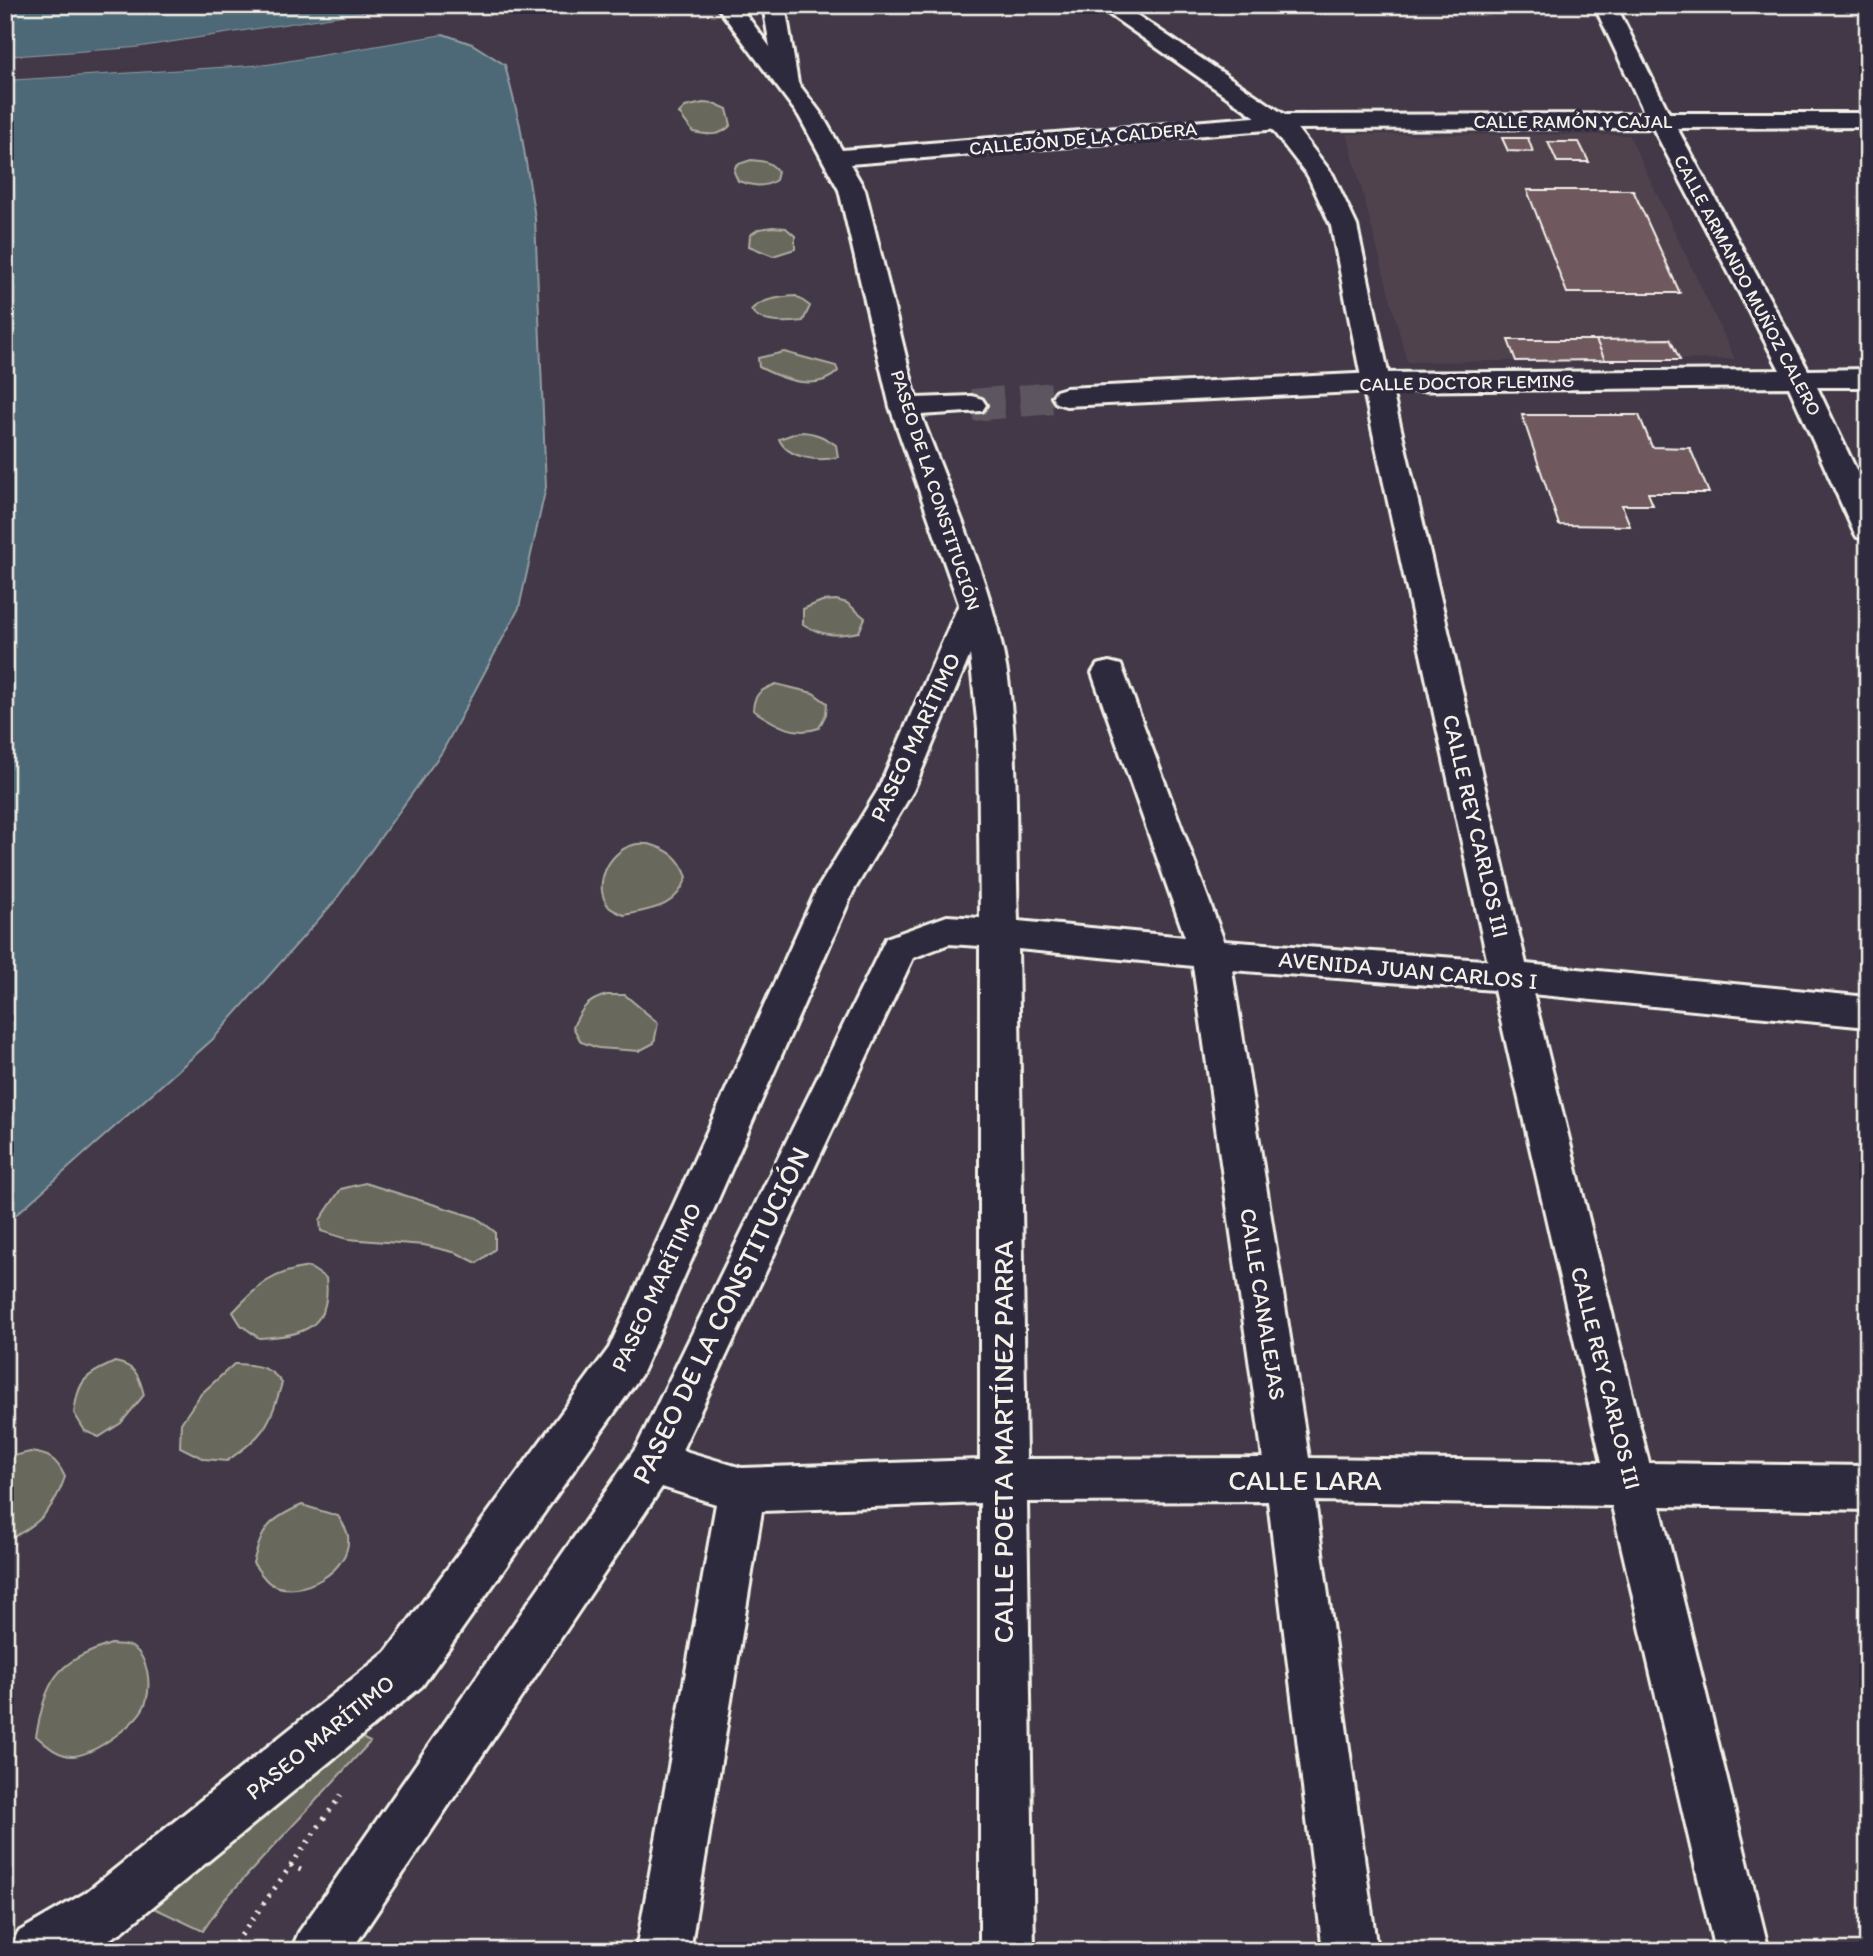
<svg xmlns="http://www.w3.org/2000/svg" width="1873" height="1956" viewBox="0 0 1873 1956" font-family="Itim,sans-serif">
  <rect width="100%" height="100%" fill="#423847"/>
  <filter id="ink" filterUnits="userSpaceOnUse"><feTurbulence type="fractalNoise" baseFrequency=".0143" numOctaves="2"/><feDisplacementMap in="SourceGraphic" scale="14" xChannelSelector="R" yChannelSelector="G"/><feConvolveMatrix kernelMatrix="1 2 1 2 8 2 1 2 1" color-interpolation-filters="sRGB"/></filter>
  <g filter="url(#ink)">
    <path fill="#50424e" d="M1347,134L1629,135L1735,359L1407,362Z"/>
    <path fill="#67695b" stroke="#aeada2" stroke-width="2" d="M703,103L716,104L727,109L731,125C720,137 708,135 693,132L679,113L685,107Z
      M751,160C762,161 771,161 778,172L776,180C763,189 751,185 738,181L734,172L736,165Z
      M773,227L786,228L795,236V249L773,256L749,246L750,235L759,229Z
      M796,296L810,306L803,321C787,323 761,325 751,310C761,299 781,297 796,296Z
      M784,352L836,366L838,371C817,393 782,379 759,367L758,358Z
      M799,432C815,432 824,437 836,445L838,457C819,462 788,459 779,439Z
      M836,600L847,603L865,618L859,632C837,636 823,637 803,624V609L822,601Z
      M776,684L813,693L827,703L826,714L819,728C794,737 774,724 753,710C754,693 761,690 776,684Z
      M649,844C670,850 679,857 687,877C676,908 653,909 624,915C619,913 612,910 609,907C591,886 609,851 633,845C638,843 644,844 649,844Z
      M607,995H625L658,1023L654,1043L639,1051L598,1048L581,1042L573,1027C581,1009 587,1000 607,995Z
      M365,1183L477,1218L495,1232V1249L477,1263L457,1253L424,1245L347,1239L321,1231L320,1220L341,1189Z
      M309,1267L326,1278C332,1329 301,1336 259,1338L241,1325L233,1312C258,1285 272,1272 309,1267Z
      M115,1362C136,1366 139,1375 144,1395L121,1423L99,1437L85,1431L74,1413C79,1379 84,1376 115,1362Z
      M234,1364C254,1365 269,1365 282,1383C269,1427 265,1434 227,1461L204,1459L180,1447L181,1423L201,1394Z
      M30,1452C49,1454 57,1459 65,1477C54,1510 37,1527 5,1541V1458Z
      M302,1505L338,1516C341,1521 347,1529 348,1536C352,1570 301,1600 271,1584C264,1580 258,1569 253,1563C263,1527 268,1520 302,1505Z
      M111,1644C117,1645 127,1644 132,1647C149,1657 151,1685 146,1702C140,1722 95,1754 74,1756C58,1757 47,1745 36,1736C47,1679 54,1663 111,1644Z
      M341,1727L370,1742L224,1900L203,1931L154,1908L164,1878Z"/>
    <path fill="#4d6776" stroke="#909ea4" stroke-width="2" d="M5,5H413L135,48L5,57Z
      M443,34L472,44L505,65L520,125L535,218L546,487L519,608L442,752L334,902L213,1039L18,1213L5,1221V80L268,64Z"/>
    <path fill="#423847" d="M412,5L416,7L136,51L5,60V57L135,48Z
      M431,33L443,34L268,64L5,80V76L268,61Z"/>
    <path fill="#6f595f" stroke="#f4f1e8" stroke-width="2" d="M1502,138H1528L1533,152L1508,151Z
      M1548,142H1579L1589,162H1557Z
      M1527,190H1633L1680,293H1567Z
      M1670,339L1680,360H1605L1596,340Z
      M1508,340H1596L1605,360L1516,361Z
      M1522,415H1639L1652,447L1690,448L1709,493H1648L1653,505H1622L1630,526L1559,525Z"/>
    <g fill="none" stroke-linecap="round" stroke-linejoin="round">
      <path stroke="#5d545f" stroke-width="32" stroke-dasharray="32 16" stroke-linecap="butt" d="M972,405L1066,397"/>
      <defs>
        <path id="minor" d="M716,5H739L770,47L763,5H785L798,83L822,115L842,150L1279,115L1645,114L1594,5H1616L1669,113H1868V127L1677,128L1808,370L1868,369V387H1817L1868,495V539L1857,537L1853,530L1789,387L1376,391L1066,406L1056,403L1052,397L1056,391L1066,388L1376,373L1780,370L1653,128L1279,129L850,164L865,190L916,398L972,396L982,399L986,405L982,411L921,415C952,499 992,583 1007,672C1019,749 1015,842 1018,921L1185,937L1092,673L1097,665L1109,662L1121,665L1224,941L1510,962L1524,967L1529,977L1649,1463L1868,1466V1510L1660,1506L1769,1951H1715L1612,1506L1315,1501L1377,1951H1323L1268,1501L1027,1502L1034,1951H980V1503L762,1511L690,1951H636L716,1504L662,1487L351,1951H291L299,1932L636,1448L886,938L947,916L980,918L978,729L970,655L913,791L853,892L641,1375L422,1686L123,1931L90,1951H10L18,1932L85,1893L386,1652L609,1348L816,891L878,790L959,604L890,407L839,190L799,116ZM949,944L980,946V1460L742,1468L682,1450L913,958ZM1018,949L1193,966L1263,1458L1026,1459ZM1232,970L1494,990L1602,1462L1309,1458Z"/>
        <path id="major" d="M1096,5H1122L1288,117L1333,175L1357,226L1390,382L1526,964L1868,997V1027L1510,992L1496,987L1491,977L1362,382L1331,226L1308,176L1270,127Z"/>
      </defs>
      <use href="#minor" stroke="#f4f1e8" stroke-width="6"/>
      <use href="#major" stroke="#f4f1e8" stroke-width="6"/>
      <path stroke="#f4f1e8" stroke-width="5" stroke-dasharray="2.5 7" stroke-linecap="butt" d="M290,1865L305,1872
        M230,1951L341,1795"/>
      <use href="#minor" fill="#2f2a3d" fill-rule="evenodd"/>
      <use href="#major" fill="#2f2a3d" fill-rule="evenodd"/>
    </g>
  </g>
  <g text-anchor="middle" stroke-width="7" stroke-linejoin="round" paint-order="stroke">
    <g font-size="19" fill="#f4f1e8" stroke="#2f2a3d">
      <text x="1573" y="128">CALLE RAMÓN Y CAJAL</text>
      <text transform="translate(1083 138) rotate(-5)" y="7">CALLEJÓN DE LA CALDERA</text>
      <text transform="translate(1748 285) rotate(62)" y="7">CALLE ARMANDO MUÑOZ CALERO</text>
      <text transform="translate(1467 382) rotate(-1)" y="7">CALLE DOCTOR FLEMING</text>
      <text transform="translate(936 490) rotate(72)" y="7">PASEO DE LA CONSTITUCIÓN</text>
    </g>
    <g font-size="23" fill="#f4f1e8" stroke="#2f2a3d">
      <text transform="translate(915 737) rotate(-65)" y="8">PASEO MARÍTIMO</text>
      <text transform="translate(1476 826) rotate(77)" y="8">CALLE REY CARLOS III</text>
      <text transform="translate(1408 970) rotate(5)" y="8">AVENIDA JUAN CARLOS I</text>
      <text transform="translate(656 1287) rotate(-65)" y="8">PASEO MARÍTIMO</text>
      <text transform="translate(1263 1304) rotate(81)" y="8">CALLE CANALEJAS</text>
      <text transform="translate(1606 1378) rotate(76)" y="8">CALLE REY CARLOS III</text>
      <text transform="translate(320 1737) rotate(-39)" y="8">PASEO MARÍTIMO</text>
    </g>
    <g font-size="28" fill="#f4f1e8" stroke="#2f2a3d">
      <text transform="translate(720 1315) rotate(-64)" y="10">PASEO DE LA CONSTITUCIÓN</text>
      <text transform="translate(1003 1442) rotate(-90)" y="10">CALLE POETA MARTÍNEZ PARRA</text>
      <text x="1305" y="1490">CALLE LARA</text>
    </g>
  </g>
  <rect width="1873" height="1956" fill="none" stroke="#2f2a3d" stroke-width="28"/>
  <rect x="14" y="14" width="1845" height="1928" fill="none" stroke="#f4f1e8" stroke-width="2.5" filter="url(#ink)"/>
</svg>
